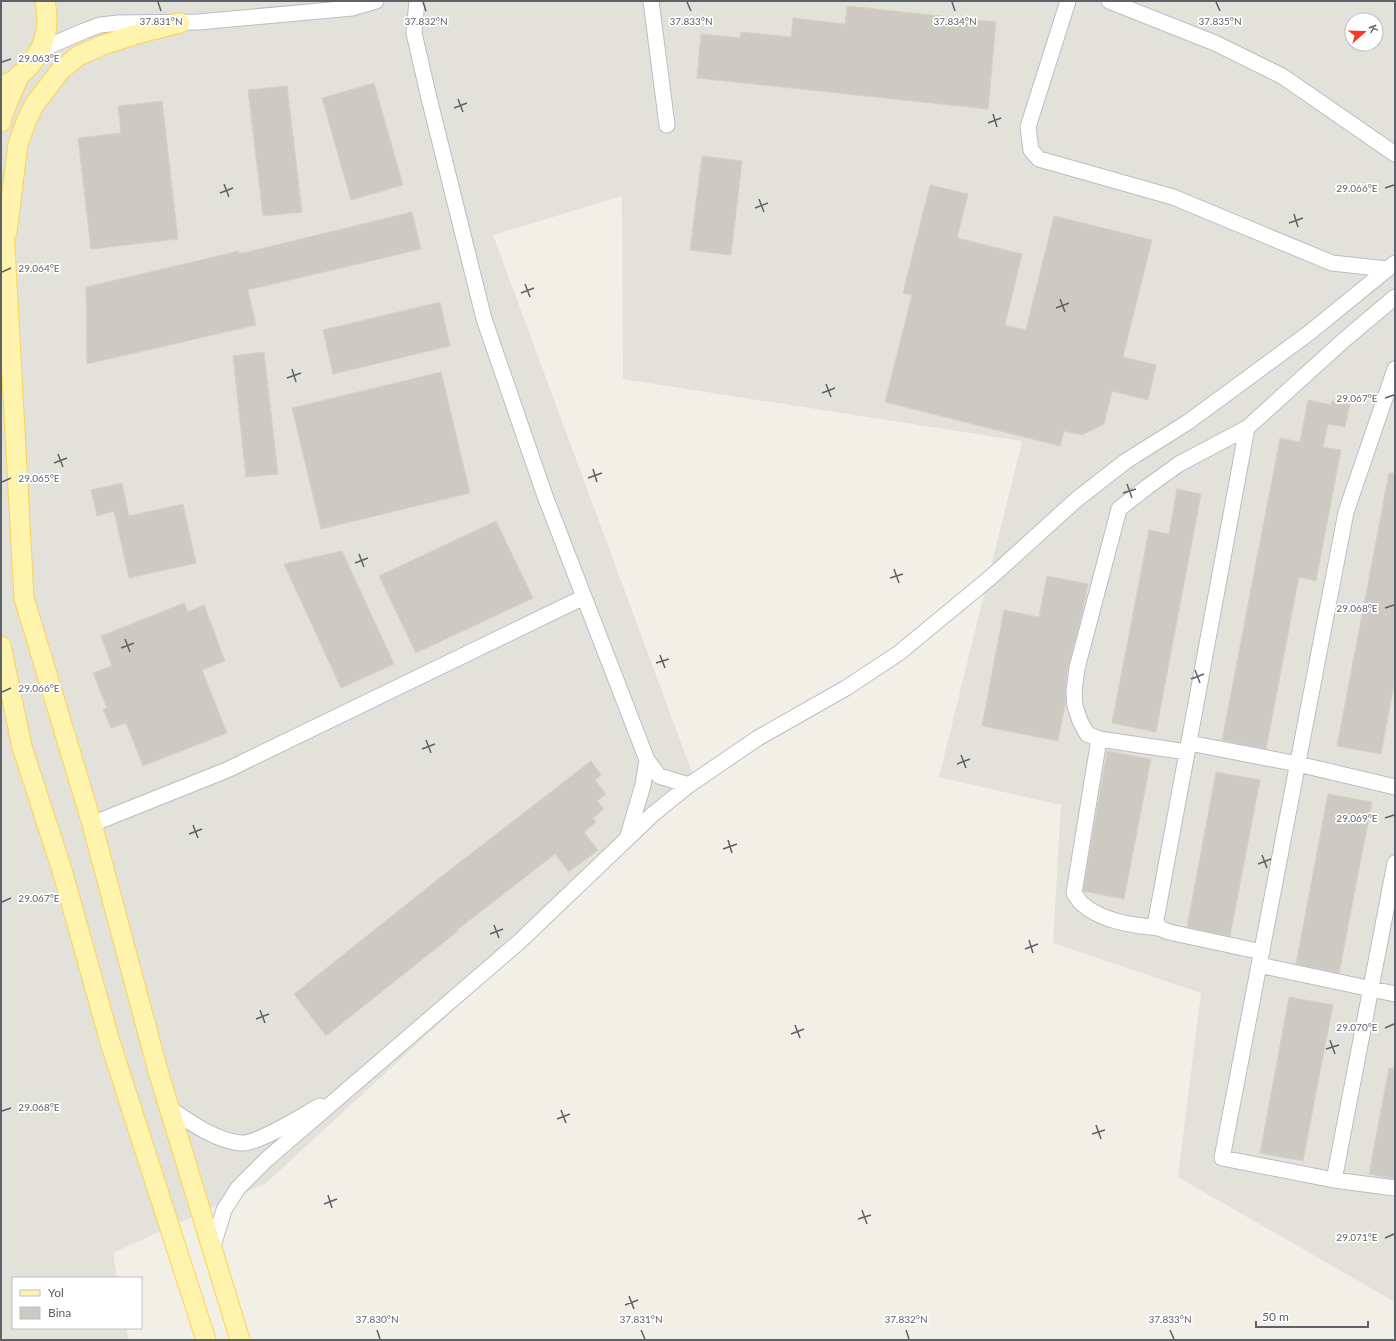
<svg xmlns="http://www.w3.org/2000/svg" width="1396" height="1341" viewBox="0 0 1396 1341" font-family="Lato,sans-serif">
  <rect width="100%" height="100%" fill="#f1efe6"/>
  <path fill="#e2e1da" fill-rule="evenodd" d="M1,1H1395V1302L1178,1177L1201,993L1053,943L1061,805L939,777L1022,441L623,379L622,196L493,235L697,786L266,1183L113,1253L117,1278H13V1328H126L129,1340H1ZM1352,20H1376V44H1352Z"/>
  <path fill="#cccac3" stroke="#d7d1c3" d="M847,6L996,22L988,109L697,78L701,34L740,38L741,32L791,37L793,18L845,24Z
    M374,83L403,185L351,200L322,98Z
    M287,86L302,212L263,216L248,90Z
    M162,101L178,239L91,249L78,138L121,133L118,106Z
    M702,156L742,161L731,255L690,250Z
    M930,185L968,194L957,238L1022,254L1005,325L1026,330L1054,216L1152,240L1123,357L1156,365L1148,400L1112,391L1104,424L1082,435L1064,431L1060,446L885,402L912,295L903,293Z
    M412,212L421,249L248,290L256,325L87,364L86,287L239,251V254Z
    M440,302L450,346L333,374L323,330Z
    M264,352L278,474L246,477L233,356Z
    M441,372L470,493L321,529L292,408Z
    M1308,400L1331,405L1332,401L1350,404L1345,427L1328,424L1323,447L1341,450L1316,581L1299,577L1266,749L1222,740L1280,438L1300,442Z
    M1389,473H1395V679L1381,754L1337,746Z
    M122,483L129,516L183,504L196,563L129,578L114,511L97,516L91,490Z
    M1177,489L1201,494L1156,732L1112,723L1149,530L1169,534Z
    M496,521L533,598L416,653L379,576Z
    M342,551L394,664L341,688L284,564Z
    M1047,576L1088,584L1082,614L1068,667L1065,691L1066,700L1058,741L982,726L1004,610L1039,617Z
    M184,603L188,612L204,605L225,661L202,670L227,733L143,766L126,723L111,728L103,709L107,708L93,673L112,666L101,636Z
    M1107,751L1151,759L1124,899L1083,891Z
    M591,761L601,775L595,780L606,794L597,801L604,809L593,818L596,822L584,832L598,850L569,872L555,854L457,930L458,931L326,1036L294,994L442,876Z
    M1216,772L1260,780L1230,936L1187,927Z
    M1328,794L1372,802L1339,973L1296,964Z
    M1289,997L1333,1005L1303,1161L1260,1153Z
    M1389,1068L1395,1069V1179L1369,1174Z"/>
  <g fill="none" stroke-linecap="round" stroke-linejoin="round">
    <defs>
      <path id="minor" d="M417,1L414,33L428,94L484,319L545,496L647,760L659,776L689,785
        M651,1L667,125
        M1068,1L1028,127L1031,150L1039,159L1173,197L1332,263L1387,269
        M1109,1L1215,43L1282,76L1395,154
        M38,51L84,31L100,25L119,23L198,22L352,8L376,1
        M1395,369L1346,512L1222,1158L1334,1180L1395,1188
        M1247,428L1156,920L1159,928L1169,932L1262,952
        M1099,739L1074,893C1076,896 1079,901 1081,903C1102,922 1133,925 1159,928
        M1189,743L1298,764L1395,787
        M1187,752L1099,739L1087,734L1080,721L1075,706L1074,692L1077,668L1119,509L1147,487L1179,464L1247,428L1344,340L1395,297
        M92,824L227,770L584,597
        M627,839L643,785L647,760
        M1259,965L1395,994
        M169,1108C190,1122 214,1140 240,1143C257,1145 303,1115 320,1106
        M1334,1180L1395,863
        M212,1249L224,1210L238,1188L266,1160L519,942L652,815L689,785L758,738L846,688L899,653L991,577L1076,500L1126,461L1188,422L1309,333L1395,263"/>
      <path id="major" d="M1,86C27,77 47,48 47,20C47,14 46,7 45,1
        M1,122L5,109L20,74
        M1,217L5,247L24,598L92,824L158,1071L240,1340
        M7,232L18,144L26,122L34,105L60,71L78,56L103,45L140,33L180,23
        M1,646L22,747L62,870L110,1042L206,1340"/>
    </defs>
    <use href="#minor" stroke="#babec3" stroke-width="17"/>
    <use href="#major" stroke="#ffd351" stroke-width="21"/>
    <use href="#minor" stroke="#fff" stroke-width="15"/>
    <use href="#major" stroke="#fff4ad" stroke-width="19"/>
  </g>
  <path fill="none" stroke="#5d6268" stroke-width="1.5" d="M158,2L161,11M423,2L426,11M687,2L691,11M952,2L955,11M1216,2L1220,11M2,62L11,59M458,99L463,112M454,108L467,103M993,114L997,127M988,123L1001,118M224,184L229,197M1385,188L1394,185M220,193L233,188M759,199L764,212M755,208L768,203M1294,214L1298,227M1289,223L1303,218M2,272L11,268M525,284L530,297M521,293L534,288M1060,299L1065,312M1056,308L1069,303M292,369L296,382M287,378L301,373M826,384L831,397M822,393L835,388M1385,398L1394,395M58,454L63,467M54,463L67,458M593,469L597,482M588,478L602,473M2,482L11,478M1127,484L1132,498M1123,493L1136,489M359,554L364,567M355,563L368,558M894,569L899,583M890,578L903,574M1385,608L1394,605M125,639L130,652M121,648L134,643M660,655L665,668M656,663L669,659M1195,670L1200,683M1191,679L1204,674M2,692L11,688M426,740L431,753M422,749L435,744M961,755L966,768M957,764L970,759M1385,818L1394,815M193,825L198,838M189,834L202,829M728,840L732,853M723,849L737,844M1262,855L1267,868M1258,864L1271,859M2,902L11,898M494,925L499,938M490,934L503,929M1029,940L1033,953M1025,949L1038,944M260,1010L265,1023M256,1019L269,1014M795,1025L800,1038M1385,1028L1394,1024M791,1034L804,1029M1330,1040L1335,1054M1326,1049L1339,1045M561,1110L566,1123M2,1111L11,1108M557,1119L570,1114M1096,1125L1101,1139M1092,1134L1105,1130M328,1195L332,1208M324,1204L337,1199M862,1210L867,1224M858,1219L871,1215M1385,1238L1394,1234M629,1296L634,1309M625,1305L638,1300M377,1330L380,1339M641,1330L645,1339M906,1330L909,1339M1170,1330L1174,1339"/>
  <g font-size="10" text-anchor="middle" fill="#5d6268" stroke="#fff" stroke-width="3.5" stroke-linejoin="round" paint-order="stroke">
    <text x="161" y="25">37.831°N</text>
    <text x="426" y="25">37.832°N</text>
    <text x="691" y="25">37.833°N</text>
    <text x="955" y="25">37.834°N</text>
    <text x="1220" y="25">37.835°N</text>
    <text x="39" y="62">29.063°E</text>
    <text x="1357" y="192">29.066°E</text>
    <text x="39" y="272">29.064°E</text>
    <text x="1357" y="402">29.067°E</text>
    <text x="39" y="482">29.065°E</text>
    <text x="1357" y="612">29.068°E</text>
    <text x="39" y="692">29.066°E</text>
    <text x="1357" y="822">29.069°E</text>
    <text x="39" y="902">29.067°E</text>
    <text x="1357" y="1031">29.070°E</text>
    <text x="39" y="1111">29.068°E</text>
    <text x="1357" y="1241">29.071°E</text>
    <text x="377" y="1323">37.830°N</text>
    <text x="641" y="1323">37.831°N</text>
    <text x="906" y="1323">37.832°N</text>
    <text x="1170" y="1323">37.833°N</text>
  </g>
  <rect width="1396" height="1341" fill="none" stroke="#5d6268" stroke-width="4"/>
  <rect x="12" y="1277" width="130" height="52" fill="#ffffff" stroke="#bec0c3"/>
  <rect x="20" y="1290" width="20" height="6" fill="#fff4ad" stroke="#bec0c3"/>
  <text x="48" y="1297" font-size="12" fill="#5d6268">Yol</text>
  <rect x="20" y="1307" width="20" height="12" fill="#cccac3" stroke="#bec0c3"/>
  <text x="48" y="1317" font-size="12" fill="#5d6268">Bina</text>
  <g transform="translate(1364 32) rotate(70)"><circle r="19" fill="#ffffff" stroke="#bec0c3"/>
  <path d="M0-3L7 15L0 10L-7 15Z" fill="#fb3922"/>
  <text y="-6" font-size="11" font-weight="bold" text-anchor="middle" fill="#5d6268">K</text>
  </g>
  <path d="M1256 1321v6h112v-6" fill="none" stroke="#5d6268" stroke-width="2"/>
  <text x="1262" y="1321" font-size="12" fill="#5d6268" stroke="#ffffff" stroke-width="3" paint-order="stroke">50 m</text>
</svg>
